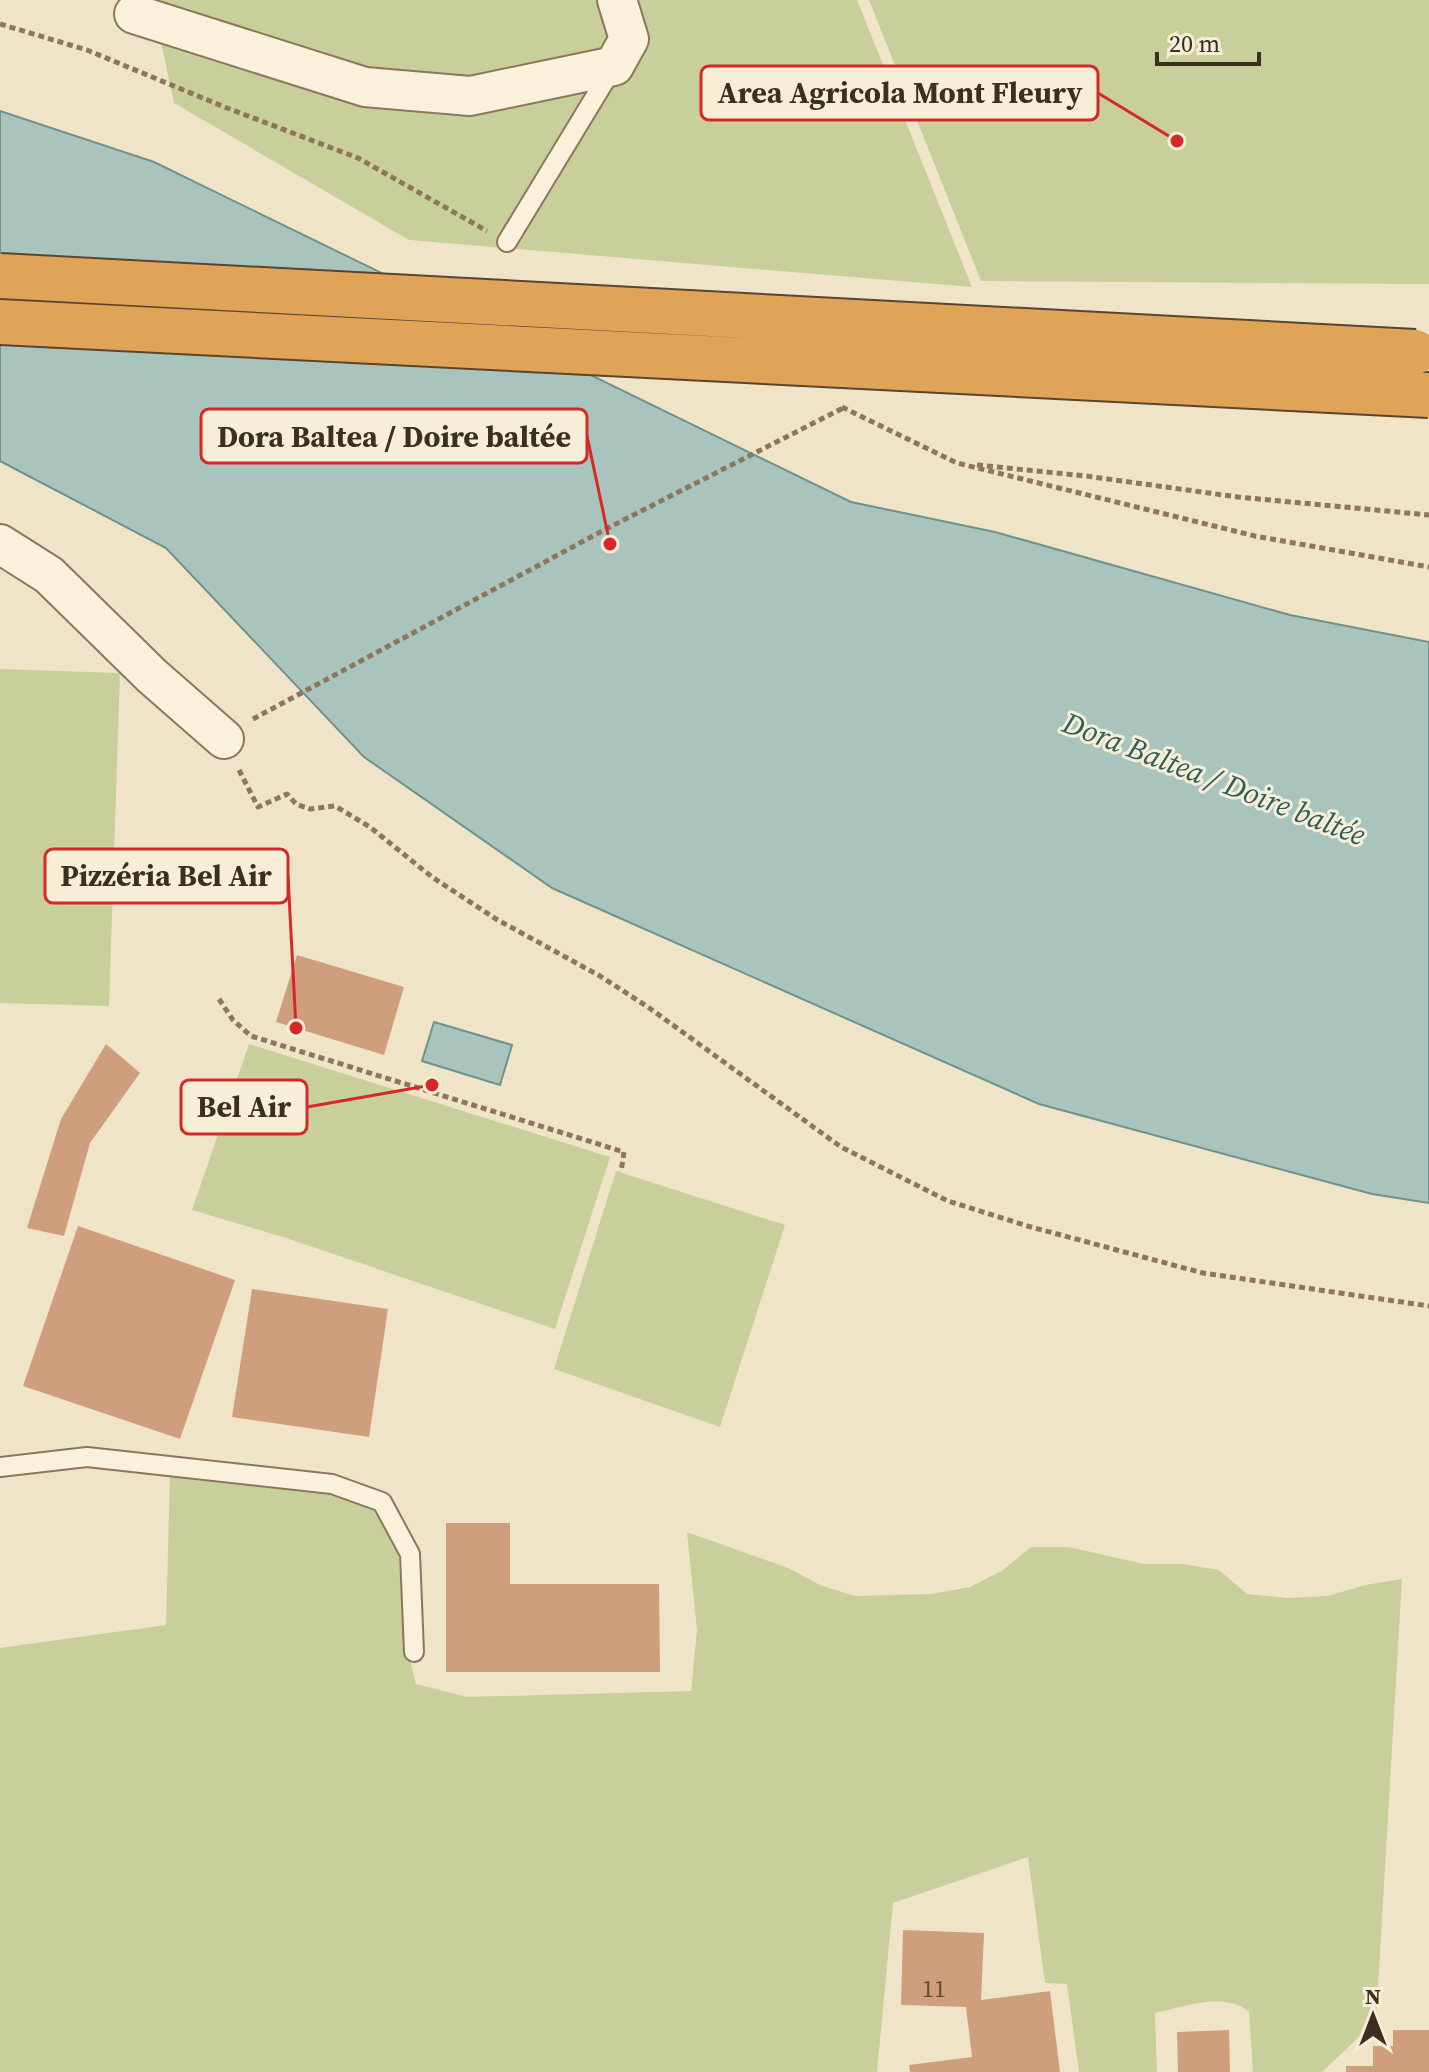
<svg xmlns="http://www.w3.org/2000/svg" width="1429" height="2072" viewBox="0 0 1429 2072" font-family="'Source Serif 4',serif">
  <rect width="100%" height="100%" fill="#f0e4c8"/>
  <path fill="#c9cf9b" d="M152,0H857L972,287L409,240L174,103Z
    M869,0H1429V284L981,281Z
    M0,669L120,673L109,1006L0,1003Z
    M249,1044L610,1157L555,1329L286,1238L192,1210Z
    M616,1171L785,1225L720,1427L554,1369Z
    M170,1474L286,1483L364,1499L396,1528L407,1648L416,1684L467,1697L691,1691L697,1630L687,1532L788,1568L820,1585L855,1596L932,1594L970,1587L1003,1570L1031,1547H1069L1144,1564H1183L1219,1570L1247,1594L1288,1598L1328,1596L1365,1585L1402,1579L1376,2021L1322,2072H1253L1249,2011C1223,1992 1185,2006 1155,2013L1157,2072H1079L1067,1984L1045,1983L1028,1857L893,1903L877,2072H0V1648L166,1625Z"/>
  <path fill="#a9c4bc" stroke="#6f938a" stroke-width="2" d="M0,111L154,162L851,502L995,532L1290,615L1429,642V1203L1372,1194L1039,1104L552,888L364,757L166,548L0,461Z
    M434,1022L512,1045L500,1085L422,1061Z"/>
  <path fill="#cf9f7d" d="M297,955L404,987L384,1055L276,1022Z
    M106,1044L140,1073L90,1143L64,1236L27,1228L61,1119Z
    M78,1226L235,1280L180,1439L23,1386Z
    M252,1289L388,1309L369,1437L232,1417Z
    M446,1523H510V1584H659L660,1672H446Z
    M903,1930L984,1933L981,2000L1050,1991L1060,2072H910L909,2065L972,2057L966,2007L901,2005Z
    M1229,2030L1230,2072H1178L1177,2032Z
    M1393,2030H1429V2072H1346V2066H1373V2046H1393Z"/>
  <g fill="none" stroke-linecap="round" stroke-linejoin="round">
    <defs>
      <path id="service" d="M507,242L612,69
        M0,1467L87,1457L332,1484L382,1502L410,1554L414,1652"/>
      <path id="minor" d="M134,14L365,87L470,96L614,66L629,39L617,0
        M0,544L49,575L152,676L224,739"/>
    </defs>
    <use href="#service" stroke="#8d765c" stroke-width="22"/>
    <use href="#minor" stroke="#8d765c" stroke-width="42"/>
    <path stroke="#8d765c" stroke-width="5" stroke-dasharray="6 4" stroke-linecap="butt" d="M0,24L87,50L222,106L358,158L487,231
      M842,407L957,463L1255,536L1429,567
      M977,465L1086,476L1238,497L1429,515
      M253,719L606,529L843,408
      M239,770L258,807L287,794L296,804L310,809L335,806L370,827L432,877L496,919L600,976L648,1007L841,1147L948,1201L1031,1227L1203,1273L1429,1306
      M219,999L233,1020L251,1036L624,1152L621,1172"/>
    <use href="#service" stroke="#faf1dc" stroke-width="18"/>
    <use href="#minor" stroke="#faf1dc" stroke-width="38"/>
    <defs>
      <path id="motorway-bridge" d="M0,276L1415,352
        M0,322L1429,395"/>
    </defs>
    <use href="#motorway-bridge" stroke="#5b4430" stroke-width="48" stroke-linecap="butt"/>
    <use href="#motorway-bridge" stroke="#e0a458" stroke-width="44"/>
  </g>
  <g text-anchor="middle" stroke-width="6" stroke-linejoin="round" paint-order="stroke">
    <g font-size="24" fill="#624a37">
      <text x="934" y="1997">11</text>
    </g>
    <g font-size="30" font-style="italic" fill="#2f5d5a" stroke="#f7eed8">
      <text transform="translate(1214 779) rotate(21)" y="10">Dora Baltea / Doire baltée</text>
    </g>
  </g>
  <path fill="none" stroke="#d62828" stroke-width="3" d="M1177 141L1098 93M610 544L587 436M296 1028L288 876M432 1085L307 1107"/>
  <g fill="#d62828" stroke="#f7eed8" stroke-width="3">
    <circle cx="1177" cy="141" r="8"/>
    <circle cx="610" cy="544" r="8"/>
    <circle cx="296" cy="1028" r="8"/>
    <circle cx="432" cy="1085" r="8"/>
  </g>
  <g fill="#f7eed8" stroke="#d62828" stroke-width="3">
    <rect x="701" y="66" width="397" height="54" rx="8"/>
    <rect x="201" y="409" width="386" height="54" rx="8"/>
    <rect x="45" y="849" width="243" height="54" rx="8"/>
    <rect x="181" y="1080" width="126" height="54" rx="8"/>
  </g>
  <g font-size="30" text-anchor="middle" font-weight="bold" fill="#3d2e20">
    <text x="900" y="103">Area Agricola Mont Fleury</text>
    <text x="394" y="447">Dora Baltea / Doire baltée</text>
    <text x="166" y="886">Pizzéria Bel Air</text>
    <text x="244" y="1117">Bel Air</text>
  </g>
  <g transform="translate(1373 2016)" stroke="#f7eed8" stroke-width="6" paint-order="stroke">
  <path d="M0-6L14 30L0 20L-14 30Z" fill="#3d2e20"/>
  <text y="-12" font-size="22" font-weight="bold" text-anchor="middle" fill="#3d2e20">N</text>
  </g>
  <path d="M1157 52v12h102v-12" fill="none" stroke="#3d2e20" stroke-width="4"/>
  <text x="1169" y="52" font-size="24" fill="#3d2e20" stroke="#f7eed8" stroke-width="6" paint-order="stroke">20 m</text>
</svg>
